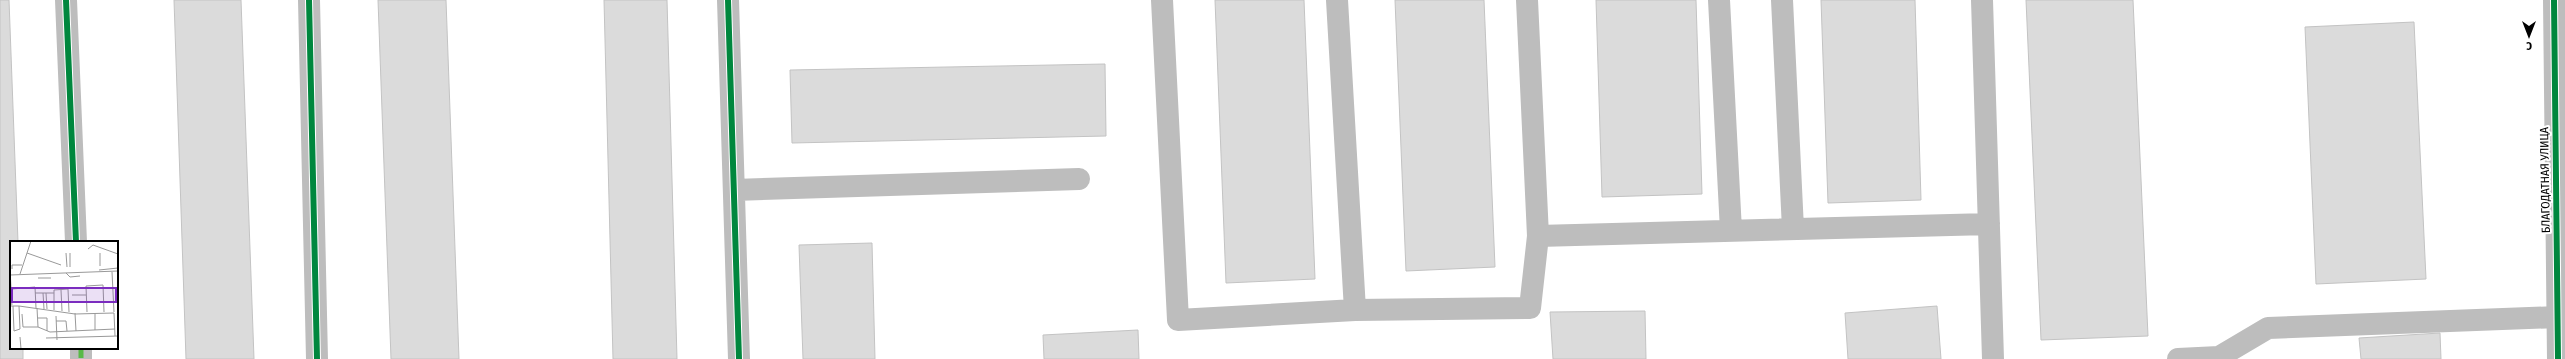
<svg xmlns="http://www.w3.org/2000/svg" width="2565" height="359" viewBox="0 0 2565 359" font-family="'Fira Sans Condensed',sans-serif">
  <rect width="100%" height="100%" fill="#fff"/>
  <path fill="#dbdbdb" stroke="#c3c3c3" d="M0,0H9L18,242H11V348H23V359H0Z
    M174,0H241L254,359H186Z
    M378,0H446L459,359H391Z
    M604,0H667L677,359H613Z
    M1215,0H1304L1315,279L1226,283Z
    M1395,0H1484L1495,267L1406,271Z
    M1596,0H1696L1702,194L1602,197Z
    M1821,0H1915L1921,200L1828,203Z
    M2026,0H2133L2148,336L2041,340Z
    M2414,22L2426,279L2316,284L2305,27Z
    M1105,64L1106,136L792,143L790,70Z
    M872,243L875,359H803L799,245Z
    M1937,306L1941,359H1848L1845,313Z
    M1645,311L1646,359H1553L1550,312Z
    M1138,330L1139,359H1044L1043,335Z
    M2440,333L2441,359H2361L2359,338Z"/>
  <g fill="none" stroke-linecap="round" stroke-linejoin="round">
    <path stroke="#bdbdbd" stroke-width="22" d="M66,0L76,242
      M309,0L317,359
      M728,0L739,359
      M1162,0L1178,320L1355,310L1530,308L1538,236L1527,0
      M1337,0L1355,310
      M1719,0L1731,231
      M1782,0L1793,229
      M1982,0L1993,359
      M2554,0L2558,359
      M734,190L1079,179
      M1538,236L1989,224
      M81,348V359
      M2178,359L2219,357L2268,328L2558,317"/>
    <path stroke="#58b947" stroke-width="5" stroke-dasharray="10 5" stroke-linecap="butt" d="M81,348V359"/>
    <defs>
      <path id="cycleway" d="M66,0L76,242
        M309,0L317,359
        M728,0L739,359
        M2554,0L2558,359"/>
    </defs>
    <use href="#cycleway" stroke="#fff" stroke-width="8"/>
    <use href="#cycleway" stroke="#00873e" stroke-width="6"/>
  </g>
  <g text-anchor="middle" stroke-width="4" stroke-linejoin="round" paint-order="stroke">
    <g font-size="12" fill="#000" stroke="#fff">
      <text transform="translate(2545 180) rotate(-91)" y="4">БЛАГОДАТНАЯ УЛИЦА</text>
    </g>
  </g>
  <g transform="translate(10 241)">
    <rect width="108" height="108" fill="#fff"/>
    <path fill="none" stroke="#999" stroke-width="1" d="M78,8L83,4L108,13M17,12L51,24M56,12L57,26M60,12V26M90,12V25M0,28L2,66M2,28V24H12M89,29L108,27M102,31L104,71M56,32L60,36L70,35M10,33L21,0M0,34L108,30M28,37H41M2,48L25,46L26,67M51,49L52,70M25,52H44M33,52L34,68M36,52L37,68M62,54H76M9,65L10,88L4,90L3,65H9L65,73L104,72M27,67L28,86L40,91L105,88M44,69V49L58,48L59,71M77,71L76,45L93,44L94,71M65,72L66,90M85,72V89M104,72L105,95M12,73L13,86H28M46,75L47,99M28,77H37V90M46,80H56L57,90M10,96L11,108M36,97L108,95"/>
    <path fill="#7b2cbf" fill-opacity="0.15" stroke="#7b2cbf" stroke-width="2" d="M2,47H106V61H2Z"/>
    <rect width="108" height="108" fill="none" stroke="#000" stroke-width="2"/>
  </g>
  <g transform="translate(2529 36) rotate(180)" stroke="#ffffff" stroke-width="3" paint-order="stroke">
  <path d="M0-3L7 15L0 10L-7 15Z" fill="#000000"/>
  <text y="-6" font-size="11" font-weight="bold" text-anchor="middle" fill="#000000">С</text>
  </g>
</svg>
